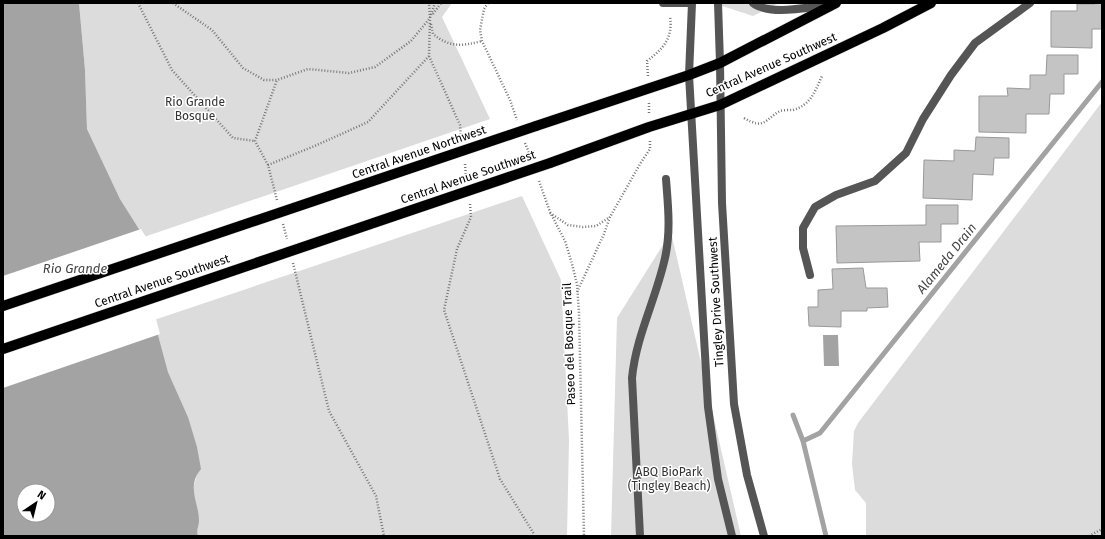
<svg xmlns="http://www.w3.org/2000/svg" width="1105" height="539" viewBox="0 0 1105 539" font-family="'Fira Sans',sans-serif">
  <rect width="100%" height="100%" fill="#fff"/>
  <path fill="#dcdcdc" d="M79,3H452L442,17L490,119L144,237L120,199L87,129L85,70Z
    M713,3H779L753,16Z
    M1102,102V536H866V503L855,490L852,464L854,431L858,423Z
    M522,196L561,280L569,440L567,536H198L197,532L199,521L193,489L197,474L188,417L168,372L154,320Z
    M671,232L741,536H611L617,318Z"/>
  <path fill="#a3a3a3" fill-rule="evenodd" d="M3,3H79L85,70L87,129L120,199L144,237L154,320L168,372L188,417L197,447L201,469C186,487 199,502 199,521C199,526 196,530 198,536H3ZM24,491H48V515H24Z
    M823,335H838L839,366H824Z"/>
  <path fill="#fff" d="M141,229L146,237L156,319L160,334L3,388V276Z"/>
  <g fill="none" stroke-linecap="round" stroke-linejoin="round">
    <path stroke="#a3a3a3" stroke-width="5" d="M793,415L803,441L826,536
      M803,441L820,433L1102,82"/>
  </g>
  <path fill="#c4c4c4" stroke="#999" d="M1095,3H1102V29H1092V48L1051,47V11H1077V4H1095Z
    M1047,55H1078V74H1064V94H1050L1049,114H1026V133L979,132V96H1008L1007,88L1030,89V75H1046Z
    M976,137L1009,138V158H994L993,175L973,174L972,200L923,198L924,160L954,161V150L975,151Z
    M926,205H958V224H941V242H919L920,261L837,263L836,226L926,225Z
    M863,268L866,288H887L888,307L867,308V311H841V327L809,326L808,307H818V290L833,289L832,269Z"/>
  <g fill="none" stroke-linecap="round" stroke-linejoin="round">
    <defs>
      <path id="primary" d="M536,126L689,75L720,63L836,3
        M550,163L649,127L720,105L883,28L931,3"/>
    </defs>
    <use href="#primary" stroke="#dbdbdb" stroke-width="11"/>
    <path stroke="#777" stroke-width="2.5" stroke-dasharray="1 2" stroke-linecap="butt" d="M138,3L172,70L233,138L255,141
      M173,3L212,30L243,68L264,80H277L308,69L349,73L375,67L411,41L430,18L435,3
      M488,3L484,9L480,30L482,41L510,100L517,120
      M433,14L441,3
      M431,24L433,34C450,48 463,46 482,41
      M429,56L460,125L461,138
      M648,76L647,61C664,48 673,38 670,16
      M649,103V113
      M744,118C765,130 764,120 780,111C784,110 789,110 793,110C811,105 815,91 822,76
      M525,143L530,155
      M465,164L466,177
      M268,165L255,141L277,80
      M539,181L550,212L565,241L572,264L577,284L579,313L584,536
      M277,200L268,165L317,145L368,122L429,56L430,18L429,3
      M470,204L471,217L457,249L444,310L500,479L534,534V536
      M550,213L568,225L583,227L596,226L610,217
      M283,224L287,239
      M293,263L329,411L376,496L384,536
      M577,292L604,234L610,217L640,164L650,149V140
      M1089,536L1102,529"/>
    <path stroke="#555" stroke-width="8" d="M663,3H690
      M810,275L803,248V228L815,207L836,195L875,181L906,153L923,119L951,75L975,43L1030,3
      M640,536L632,378C636,336 656,299 665,258C671,232 668,205 666,179"/>
    <path stroke="#555" stroke-width="8" d="M718,3L720,63
      M753,3C770,16 808,7 829,5
      M689,75L692,3"/>
    <path stroke="#555" stroke-width="8" d="M720,63L722,203L734,404L747,475L764,536
      M689,75L708,407L718,479L732,536"/>
    <use href="#primary" stroke="#000" stroke-width="10"/>
    <defs>
      <path id="primary-bridge" d="M3,306L536,126
        M3,349L550,163"/>
    </defs>
    <use href="#primary-bridge" stroke="#dbdbdb" stroke-width="11" stroke-linecap="butt"/>
    <use href="#primary-bridge" stroke="#000" stroke-width="10"/>
  </g>
  <g text-anchor="middle" stroke-width="3" stroke-linejoin="round" paint-order="stroke">
    <g font-size="12" fill="#000" stroke="#fff">
      <text transform="translate(771 65) rotate(-24)" y="4">Central Avenue Southwest</text>
      <text transform="translate(419 152) rotate(-19)" y="4">Central Avenue Northwest</text>
      <text transform="translate(468 177) rotate(-19)" y="4">Central Avenue Southwest</text>
      <text transform="translate(162 281) rotate(-19)" y="4">Central Avenue Southwest</text>
      <text transform="translate(716 302) rotate(-93)" y="4">Tingley Drive Southwest</text>
      <text transform="translate(569 344) rotate(-92)" y="4">Paseo del Bosque Trail</text>
    </g>
    <g font-size="12" fill="#333" stroke="#fff">
      <text x="195" y="106">Rio Grande<tspan x="195" dy="14">Bosque</tspan></text>
      <text x="669" y="476">ABQ BioPark<tspan x="669" dy="14">(Tingley Beach)</tspan></text>
    </g>
    <g font-size="13" font-style="italic" fill="#444" stroke="#fff">
      <text transform="translate(946 258) rotate(-51)" y="5">Alameda Drain</text>
      <text x="75" y="273">Rio Grande</text>
    </g>
  </g>
  <rect width="1105" height="539" fill="none" stroke="#000000" stroke-width="8"/>
  <g transform="translate(36 503) rotate(35)"><circle r="19" fill="#ffffff" stroke="#999999"/>
  <path d="M0-3L7 15L0 10L-7 15Z" fill="#000000"/>
  <text y="-6" font-size="11" font-weight="bold" text-anchor="middle" fill="#000000">N</text>
  </g>
</svg>
